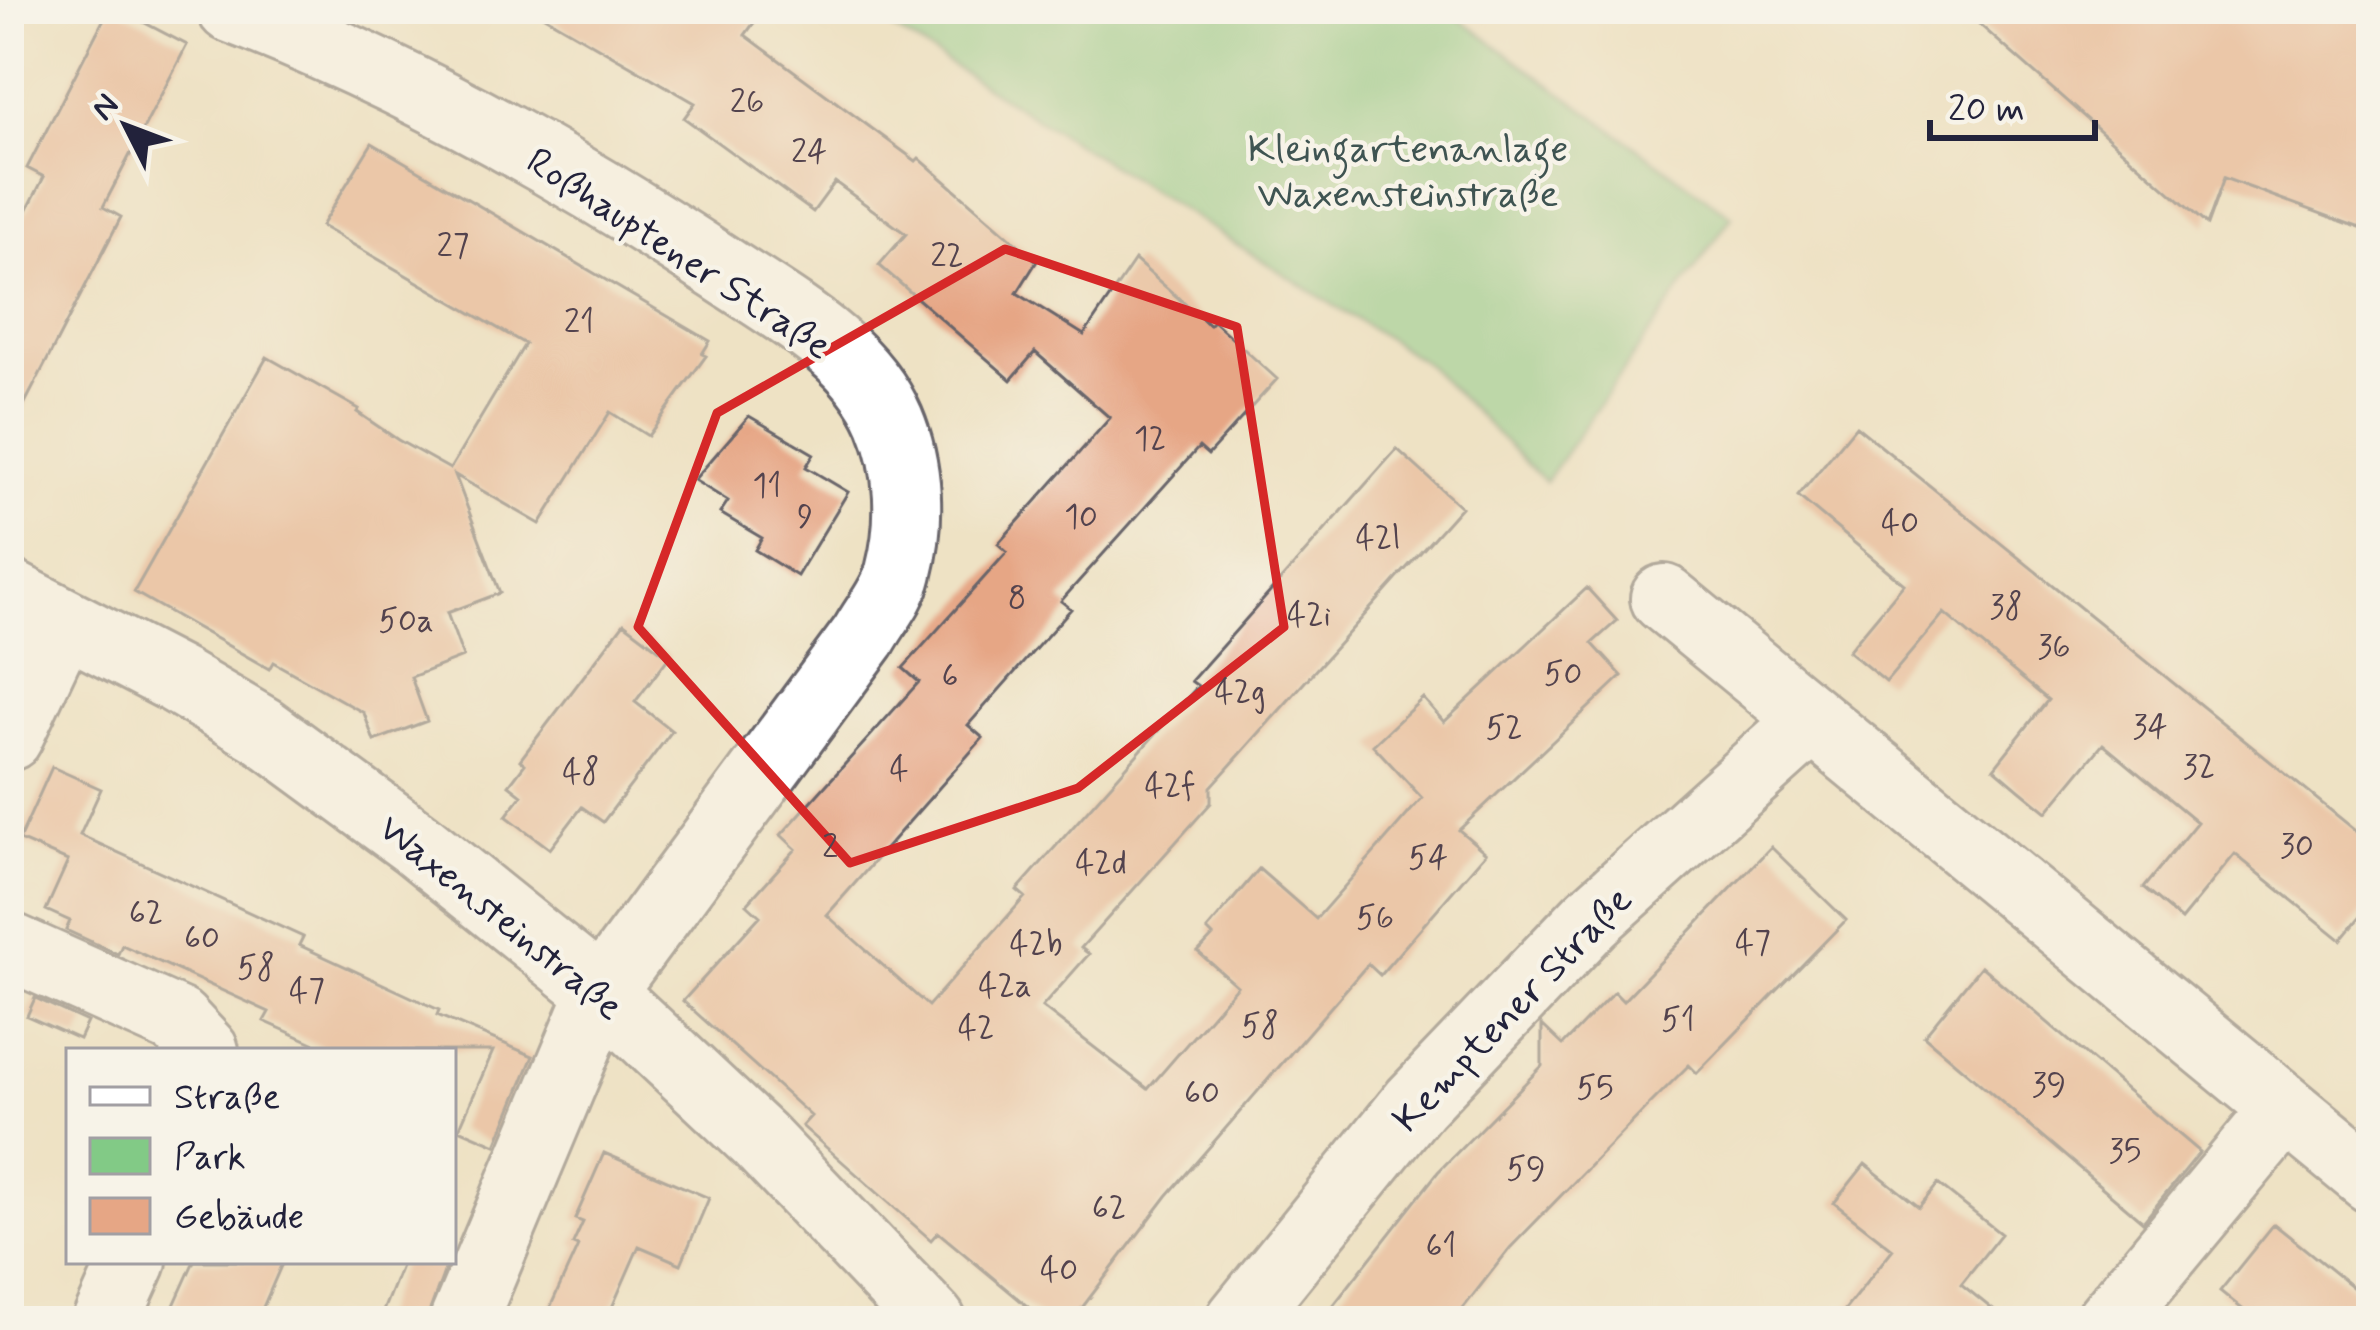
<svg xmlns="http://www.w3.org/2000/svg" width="2380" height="1330" viewBox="0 0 2380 1330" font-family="Mynerve,sans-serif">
  <rect width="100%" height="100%" fill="#f7f3e8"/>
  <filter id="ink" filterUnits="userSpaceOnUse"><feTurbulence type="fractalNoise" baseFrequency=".00833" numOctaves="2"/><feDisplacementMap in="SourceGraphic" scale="24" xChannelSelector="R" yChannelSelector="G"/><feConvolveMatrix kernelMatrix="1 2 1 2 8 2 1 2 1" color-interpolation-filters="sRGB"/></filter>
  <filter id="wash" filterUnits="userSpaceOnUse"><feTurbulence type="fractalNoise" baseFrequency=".004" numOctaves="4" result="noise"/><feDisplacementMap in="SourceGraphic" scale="48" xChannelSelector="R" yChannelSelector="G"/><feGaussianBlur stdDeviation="2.7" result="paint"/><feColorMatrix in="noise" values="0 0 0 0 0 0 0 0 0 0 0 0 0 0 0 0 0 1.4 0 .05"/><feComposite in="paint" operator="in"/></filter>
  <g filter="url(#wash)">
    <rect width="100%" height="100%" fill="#eee2c4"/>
    <path fill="#82ca86" stroke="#527660" stroke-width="3" d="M862,9H1446L1732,216L1545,482L1424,362Z"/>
    <g id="blocks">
      <path fill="#e6a685" d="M109,9H118L187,45L103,207L121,217L9,434V246L44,177L27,168Z
        M532,9H764L745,35L916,161L919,158L1037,261L1017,293L1084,335L1135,260L1209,325L1213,321L1277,379L1208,455L1199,447L1061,601L1071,609L968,725L983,738L827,915L928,1006L1025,897L1017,890L1198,686L1191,681L1397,449L1461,507L1211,787V803L1081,948L1089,954L1042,1007L1148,1089L1237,986L1198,952L1213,936L1207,930L1259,869L1316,919L1422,798L1373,745L1423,698L1444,722L1587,588L1617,621L1592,643L1622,676L1459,830L1486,853L1380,975L1368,964L1167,1196L1072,1321H1045L938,1232L931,1240L802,1126L811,1116L683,1001L760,916L747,904L796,849L781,835L919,682L903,668L1007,552L998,544L1110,418L1035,352L1011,380L879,265L906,234L835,182L813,212L684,118L695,103Z
        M1962,9H2371V232L2224,178L2207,225Z
        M372,143L710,341L702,354L706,356L648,436L610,412L540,524L455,475L500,593L447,613L463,657L411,677L427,721L374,741L364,713L273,662L269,669L134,592L267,357L359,409L357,412L398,440L450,469L525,344L321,226Z
        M749,416L814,454L806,467L848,492L797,576L755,550L762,538L720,513L728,501L694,480Z
        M1856,426L2371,843V903L2341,940L2235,854L2181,920L2143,888L2197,822L2103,744L2047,812L2020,790L1994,768L2048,700L1944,613L1886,682L1848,651L1904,584L1798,496Z
        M624,623L669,657L635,702L672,731L603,822L582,807L550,849L506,816L522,795L509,785L525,764L520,760Z
        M52,767L101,789L80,835L303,937L299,945L439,1010L437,1015L533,1056L496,1145L459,1129L493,1051H331L264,1021L269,1012L122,945L118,954L66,930L70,921L46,910L68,861L19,840Z
        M1771,847L1846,920L1697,1073L1689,1065L1651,1103L1510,1248L1453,1321H1321L1438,1172L1542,1066V1025L1563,1045L1614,992L1623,1001Z
        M1981,966L2200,1152L2143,1222L1924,1036Z
        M35,998L87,1022L79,1039L27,1016Z
        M604,1153L709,1198L681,1264L639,1246L606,1321H544L578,1246L573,1244L583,1222L575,1219Z
        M1865,1164L1919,1207L1938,1184L2001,1234L1961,1284L2007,1321H1836L1893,1249L1834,1203Z
        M2274,1224L2371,1302V1321H2257L2220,1291Z
        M194,1261H283L257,1321H167Z
        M403,1261H448L426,1321H379Z"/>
    </g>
  </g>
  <g filter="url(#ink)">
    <use href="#blocks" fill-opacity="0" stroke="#69656b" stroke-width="3"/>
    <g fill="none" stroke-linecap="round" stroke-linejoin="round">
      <defs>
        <path id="minor" d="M231,9C403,75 569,168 722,269C782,309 860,350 890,420C910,467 912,522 899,572C894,594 875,616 864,636L601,992L463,1321
          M9,593L177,680L262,730L416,843L601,992L759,1140L932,1321
          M1664,598L2371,1179
          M9,737L63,622
          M9,946L177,1021L205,1051
          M106,1321L133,1261
          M1239,1321L1415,1103L1591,919L1811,721
          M2109,1321L2285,1109"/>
      </defs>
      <use href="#minor" stroke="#69656b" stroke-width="72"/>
      <use href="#minor" stroke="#fff" stroke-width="66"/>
    </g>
  </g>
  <path d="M0 0H2380V1330H0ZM1005,249L1237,327L1284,627L1078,788L850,863L638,627L717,413Z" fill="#eee2c4" fill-opacity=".55" fill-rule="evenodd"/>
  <path fill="none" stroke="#d62828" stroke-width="9" stroke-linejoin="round" d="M1005,249L1237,327L1284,627L1078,788L850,863L638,627L717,413Z"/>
  <g text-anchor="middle" stroke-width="9" stroke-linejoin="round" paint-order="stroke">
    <g font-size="33" fill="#53434e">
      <text x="747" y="112">26</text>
      <text x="809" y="162">24</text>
      <text x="453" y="256">27</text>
      <text x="947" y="266">22</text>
      <text x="579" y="332">21</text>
      <text x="1150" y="449">12</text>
      <text x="767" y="496">11</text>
      <text x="805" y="527">9</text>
      <text x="1081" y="527">10</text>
      <text x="1900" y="533">40</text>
      <text x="1378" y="548">42l</text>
      <text x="1017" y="608">8</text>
      <text x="2006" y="617">38</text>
      <text x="1309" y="625">42i</text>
      <text x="406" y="631">50a</text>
      <text x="2054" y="657">36</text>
      <text x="1563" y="684">50</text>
      <text x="950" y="686">6</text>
      <text x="1240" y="702">42g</text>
      <text x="2150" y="737">34</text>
      <text x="1504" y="738">52</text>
      <text x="2199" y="777">32</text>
      <text x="899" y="779">4</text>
      <text x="581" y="782">48</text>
      <text x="1170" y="796">42f</text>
      <text x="2297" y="856">30</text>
      <text x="830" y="857">2</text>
      <text x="1428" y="868">54</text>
      <text x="1101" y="873">42d</text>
      <text x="146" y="923">62</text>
      <text x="1375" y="928">56</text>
      <text x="202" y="948">60</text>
      <text x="1753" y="953">47</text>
      <text x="1036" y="954">42b</text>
      <text x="256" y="978">58</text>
      <text x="1005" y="996">42a</text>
      <text x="307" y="1001">47</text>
      <text x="1678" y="1030">51</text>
      <text x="1260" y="1036">58</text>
      <text x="976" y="1038">42</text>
      <text x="2049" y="1095">39</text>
      <text x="1595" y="1098">55</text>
      <text x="1202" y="1103">60</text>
      <text x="2125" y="1161">35</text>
      <text x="1526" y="1179">59</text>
      <text x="1109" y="1218">62</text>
      <text x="1441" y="1256">61</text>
      <text x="1059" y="1280">40</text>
    </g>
    <g font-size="39" fill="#3f5452" stroke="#f7f3e8">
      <text x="1408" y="161">Kleingartenanlage<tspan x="1408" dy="45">Waxensteinstraße</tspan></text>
    </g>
    <g font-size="39" fill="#22223b" stroke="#f7f3e8">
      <text transform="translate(680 252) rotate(33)" y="14">Roßhauptener Straße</text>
      <text transform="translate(502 916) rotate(39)" y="14">Waxensteinstraße</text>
      <text transform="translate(1511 1008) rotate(-46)" y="14">Kemptener Straße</text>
    </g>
  </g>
  <rect width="2380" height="1330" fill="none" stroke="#f7f3e8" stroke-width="48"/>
  <rect x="66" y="1048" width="390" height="216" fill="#f7f3e8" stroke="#a29fa3" stroke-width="3"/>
  <rect x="90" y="1087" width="60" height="18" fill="#ffffff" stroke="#a29fa3" stroke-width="3"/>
  <text x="174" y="1108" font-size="36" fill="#22223b">Straße</text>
  <rect x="90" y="1138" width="60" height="36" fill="#82ca86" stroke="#a29fa3" stroke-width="3"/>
  <text x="174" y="1168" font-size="36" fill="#22223b">Park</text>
  <rect x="90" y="1198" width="60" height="36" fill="#e6a685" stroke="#a29fa3" stroke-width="3"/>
  <text x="174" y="1228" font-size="36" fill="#22223b">Gebäude</text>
  <g transform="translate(126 126) rotate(312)" stroke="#f7f3e8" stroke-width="9" paint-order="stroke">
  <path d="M0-9L21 45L0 30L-21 45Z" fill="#22223b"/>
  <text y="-18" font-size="33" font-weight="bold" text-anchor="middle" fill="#22223b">N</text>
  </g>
  <path d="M1930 120v18h165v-18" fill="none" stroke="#22223b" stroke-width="6"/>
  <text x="1948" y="120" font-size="36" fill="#22223b" stroke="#f7f3e8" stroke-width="9" paint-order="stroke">20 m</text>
</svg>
